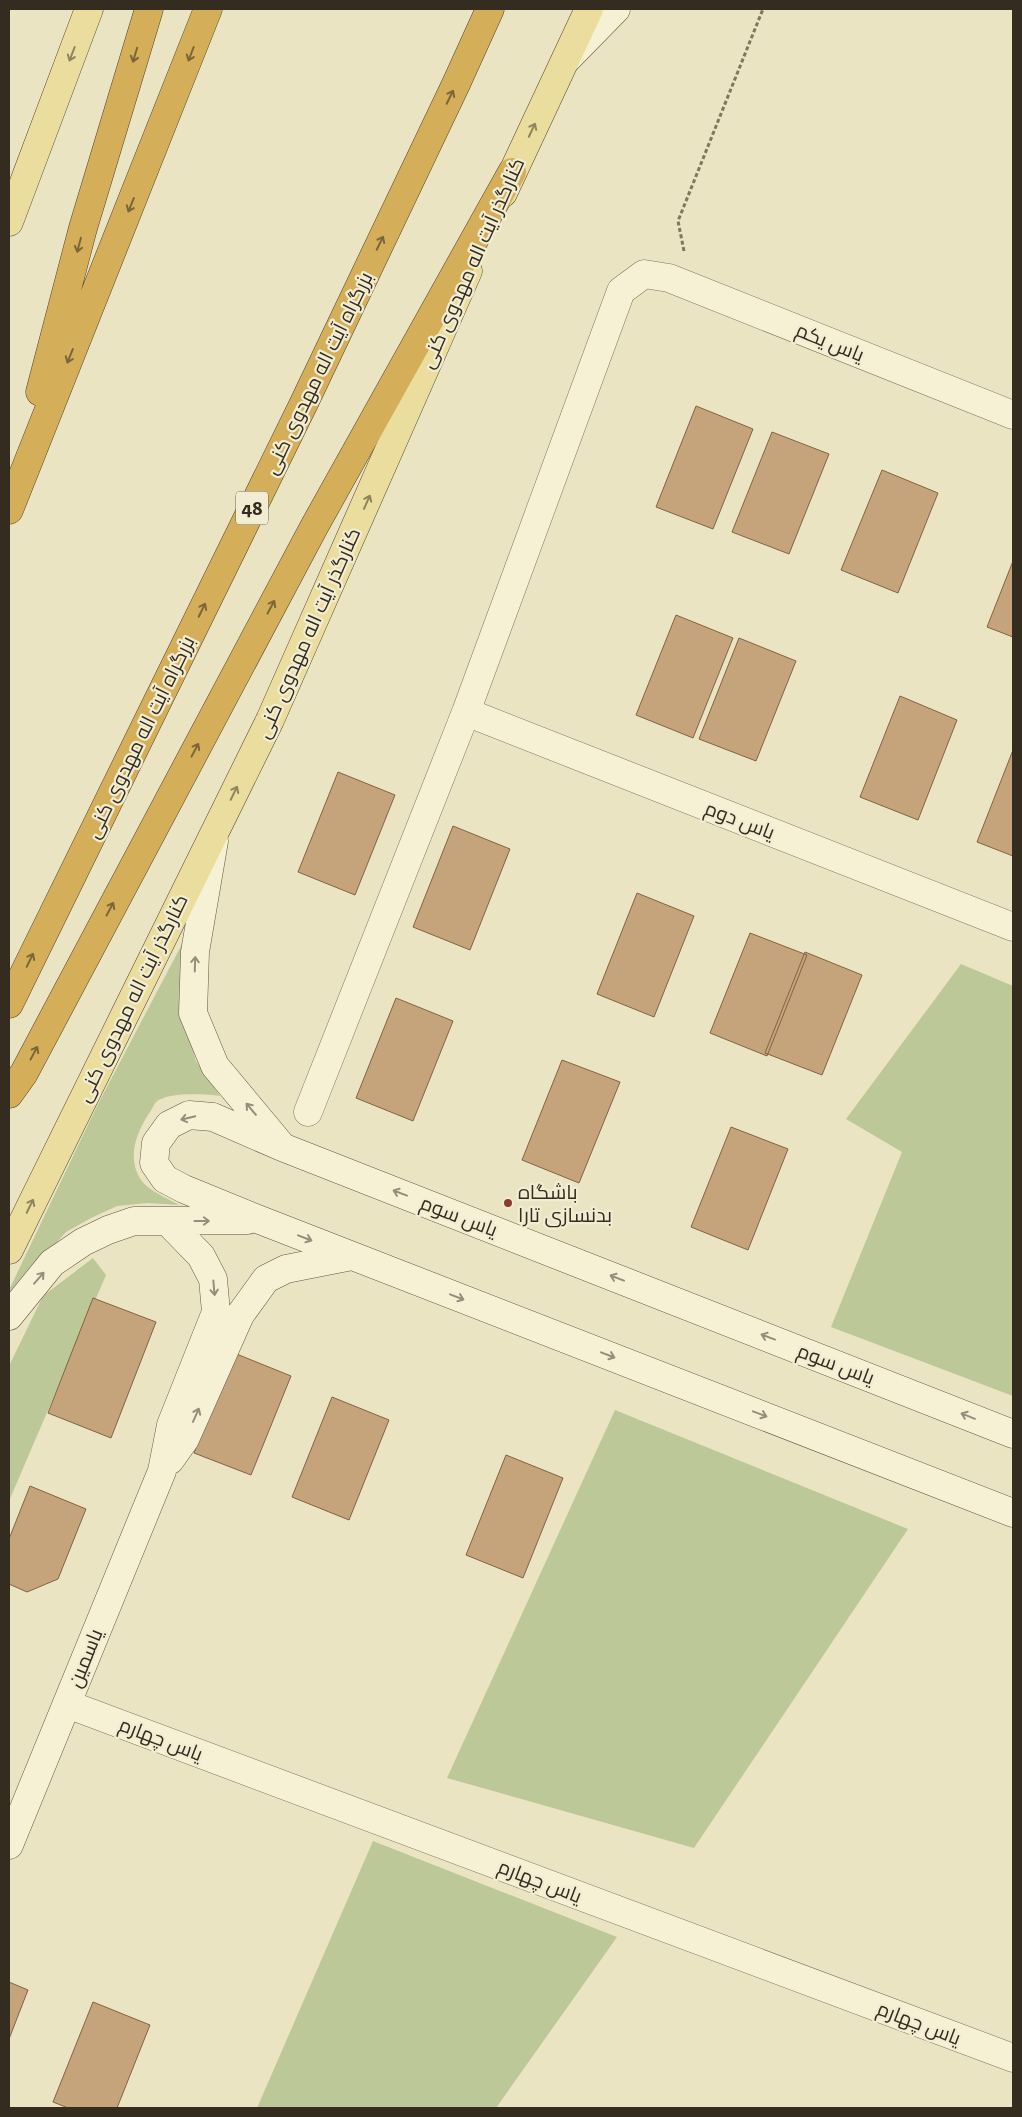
<svg xmlns="http://www.w3.org/2000/svg" width="1022" height="2117" viewBox="0 0 1022 2117" font-family="'Zilla Slab',Cairo,serif">
  <rect width="100%" height="100%" fill="#eae4c3"/>
  <path fill="#bcc897" d="M192,925L184,1018L196,1061L220,1096C205,1094 168,1092 156,1102C154,1104 152,1109 150,1112C137,1131 126,1157 141,1180C149,1191 167,1198 179,1205L147,1203L117,1206L91,1218L66,1232L9,1296V1290L97,1106Z
    M961,964L1013,986V1396L831,1327L902,1152L846,1119Z
    M93,1258L106,1275L9,1501V1366L43,1296Z
    M615,1410L908,1529L694,1848L447,1778Z
    M373,1841L617,1937L496,2108H257Z"/>
  <path fill="#c6a47b" stroke="#816343" d="M696,406L753,429L713,529L656,507Z
    M772,432L829,454L789,554L732,532Z
    M882,470L938,493L898,593L841,570Z
    M1013,561V637L987,627Z
    M676,615L733,638L693,738L636,715Z
    M739,638L796,661L756,761L699,739Z
    M900,696L957,720L918,820L860,797Z
    M1013,750V856L977,842Z
    M338,772L395,795L355,895L298,872Z
    M453,826L510,849L470,950L413,927Z
    M637,893L694,916L654,1017L597,994Z
    M750,933L807,955L767,1056L710,1033Z
    M805,952L862,975L822,1075L765,1053Z
    M396,998L453,1021L413,1121L356,1098Z
    M562,1060L620,1082L579,1183L522,1160Z
    M731,1127L788,1149L748,1250L691,1227Z
    M93,1298L156,1322L111,1438L48,1413Z
    M234,1353L291,1376L251,1475L194,1453Z
    M332,1397L389,1420L349,1520L292,1497Z
    M506,1455L563,1478L523,1578L466,1555Z
    M30,1486L86,1509L58,1579L27,1592L9,1584V1539Z
    M9,1982L28,1990L9,2039Z
    M93,2002L150,2025L117,2108H68L53,2102Z"/>
  <g fill="none" stroke-linecap="round" stroke-linejoin="round">
    <defs>
      <path id="street" d="M466,712L1013,927
        M308,1112L466,712L621,291L644,274L669,278L1013,415
        M67,1704L1013,2058"/>
      <path id="secondary" d="M567,59L616,9
        M214,841L195,952L193,1013L215,1066L280,1144
        M9,1316L52,1263L83,1242L108,1230L134,1221L248,1220
        M1013,1434L282,1147L213,1117L189,1115L169,1125L156,1143L154,1163L165,1179L184,1189L260,1220L1013,1513
        M170,1460L185,1439L240,1315L266,1279L286,1269L352,1256
        M9,1845L162,1471L171,1425L216,1312L213,1279L201,1256L167,1221"/>
      <path id="primary" d="M503,193L589,9
        M9,222L89,9
        M9,1250L270,720L468,271"/>
      <path id="highway" d="M40,392L83,228L149,9
        M9,510L208,9
        M9,1004L303,405L456,84L490,9
        M9,1094L24,1073L314,527L512,172"/>
    </defs>
    <use href="#street" stroke="#83755b" stroke-width="29"/>
    <use href="#secondary" stroke="#65573e" stroke-width="29"/>
    <use href="#primary" stroke="#51432f" stroke-width="29"/>
    <use href="#highway" stroke="#51432f" stroke-width="29"/>
    <path stroke="#83755b" stroke-width="3" stroke-dasharray="4 2.5" stroke-linecap="butt" d="M684,251L678,221L763,9"/>
    <use href="#street" stroke="#f6f0d5" stroke-width="28"/>
    <use href="#secondary" stroke="#f6f0d5" stroke-width="28"/>
    <use href="#primary" stroke="#ebdd9d" stroke-width="28"/>
    <use href="#highway" stroke="#d4ae59" stroke-width="28"/>
  </g>
  <defs><path id="oneway-shaft" d="M-6 0H5M1.5-3L5.5 0L1.5 3" fill="none" stroke-width="1.6" stroke-linecap="round" stroke-linejoin="round" transform="scale(1.25)"/></defs>
  <g stroke="#90845e">
    <use href="#oneway-shaft" transform="translate(72 54) rotate(111)"/>
    <use href="#oneway-shaft" transform="translate(532 130) rotate(-65)"/>
    <use href="#oneway-shaft" transform="translate(367 502) rotate(-66)"/>
    <use href="#oneway-shaft" transform="translate(234 793) rotate(-64)"/>
    <use href="#oneway-shaft" transform="translate(30 1206) rotate(-64)"/>
  </g>
  <g stroke="#7c6639">
    <use href="#oneway-shaft" transform="translate(191 54) rotate(111)"/>
    <use href="#oneway-shaft" transform="translate(135 55) rotate(107)"/>
    <use href="#oneway-shaft" transform="translate(450 97) rotate(-64)"/>
    <use href="#oneway-shaft" transform="translate(131 205) rotate(112)"/>
    <use href="#oneway-shaft" transform="translate(380 243) rotate(-64)"/>
    <use href="#oneway-shaft" transform="translate(79 245) rotate(105)"/>
    <use href="#oneway-shaft" transform="translate(70 356) rotate(112)"/>
    <use href="#oneway-shaft" transform="translate(271 607) rotate(-62)"/>
    <use href="#oneway-shaft" transform="translate(202 610) rotate(-64)"/>
    <use href="#oneway-shaft" transform="translate(195 750) rotate(-62)"/>
    <use href="#oneway-shaft" transform="translate(110 909) rotate(-62)"/>
    <use href="#oneway-shaft" transform="translate(30 960) rotate(-64)"/>
    <use href="#oneway-shaft" transform="translate(34 1053) rotate(-62)"/>
  </g>
  <g stroke="#958e7a">
    <use href="#oneway-shaft" transform="translate(195 964) rotate(-88)"/>
    <use href="#oneway-shaft" transform="translate(251 1109) rotate(-130)"/>
    <use href="#oneway-shaft" transform="translate(188 1118) rotate(166)"/>
    <use href="#oneway-shaft" transform="translate(400 1193) rotate(-159)"/>
    <use href="#oneway-shaft" transform="translate(202 1221)"/>
    <use href="#oneway-shaft" transform="translate(305 1238) rotate(21)"/>
    <use href="#oneway-shaft" transform="translate(39 1278) rotate(-49)"/>
    <use href="#oneway-shaft" transform="translate(617 1278) rotate(-159)"/>
    <use href="#oneway-shaft" transform="translate(214 1288) rotate(85)"/>
    <use href="#oneway-shaft" transform="translate(457 1297) rotate(21)"/>
    <use href="#oneway-shaft" transform="translate(768 1337) rotate(-159)"/>
    <use href="#oneway-shaft" transform="translate(608 1355) rotate(21)"/>
    <use href="#oneway-shaft" transform="translate(760 1414) rotate(21)"/>
    <use href="#oneway-shaft" transform="translate(196 1415) rotate(-66)"/>
    <use href="#oneway-shaft" transform="translate(968 1416) rotate(-158)"/>
  </g>
  <circle fill="#8e3b2f" stroke="#f2edd2" stroke-width="2" cx="508" cy="1203" r="5"/>
  <g text-anchor="middle" stroke-width="4.5" stroke-linejoin="round" paint-order="stroke">
    <rect fill="#f2edd2" stroke="#6d6654" stroke-width="1" x="236" y="491.5" width="32" height="33" rx="4"/>
    <g font-size="19" font-weight="bold" fill="#342c1e">
      <text x="252" y="515">48</text>
    </g>
    <g font-size="20" fill="#342c1e" stroke="#f2edd2">
      <text transform="translate(472 263) rotate(-66)" y="7">کنارگذر آیت اله مهدوی کنی</text>
      <text transform="translate(830 342) rotate(22)" y="7">یاس یکم</text>
      <text transform="translate(318 373) rotate(-64)" y="7">بزرگراه آیت اله مهدوی کنی</text>
      <text transform="translate(308 633) rotate(-66)" y="7">کنارگذر آیت اله مهدوی کنی</text>
      <text transform="translate(140 737) rotate(-64)" y="7">بزرگراه آیت اله مهدوی کنی</text>
      <text transform="translate(740 820) rotate(21)" y="7">یاس دوم</text>
      <text transform="translate(132 998) rotate(-64)" y="7">کنارگذر آیت اله مهدوی کنی</text>
      <text transform="translate(459 1216) rotate(21)" y="7">یاس سوم</text>
      <text transform="translate(836 1364) rotate(21)" y="7">یاس سوم</text>
      <text transform="translate(85 1658) rotate(-68)" y="7">یاسمین</text>
      <text transform="translate(161 1739) rotate(21)" y="7">یاس چهارم</text>
      <text transform="translate(540 1881) rotate(21)" y="7">یاس چهارم</text>
      <text transform="translate(919 2023) rotate(21)" y="7">یاس چهارم</text>
    </g>
    <g font-size="20" fill="#342c1e" stroke="#f2edd2" text-anchor="start">
      <text x="518" y="1199">باشگاه<tspan x="518" dy="23">بدنسازی تارا</tspan></text>
    </g>
  </g>
  <rect width="1022" height="2117" fill="none" stroke="#342c1e" stroke-width="20"/>
</svg>
